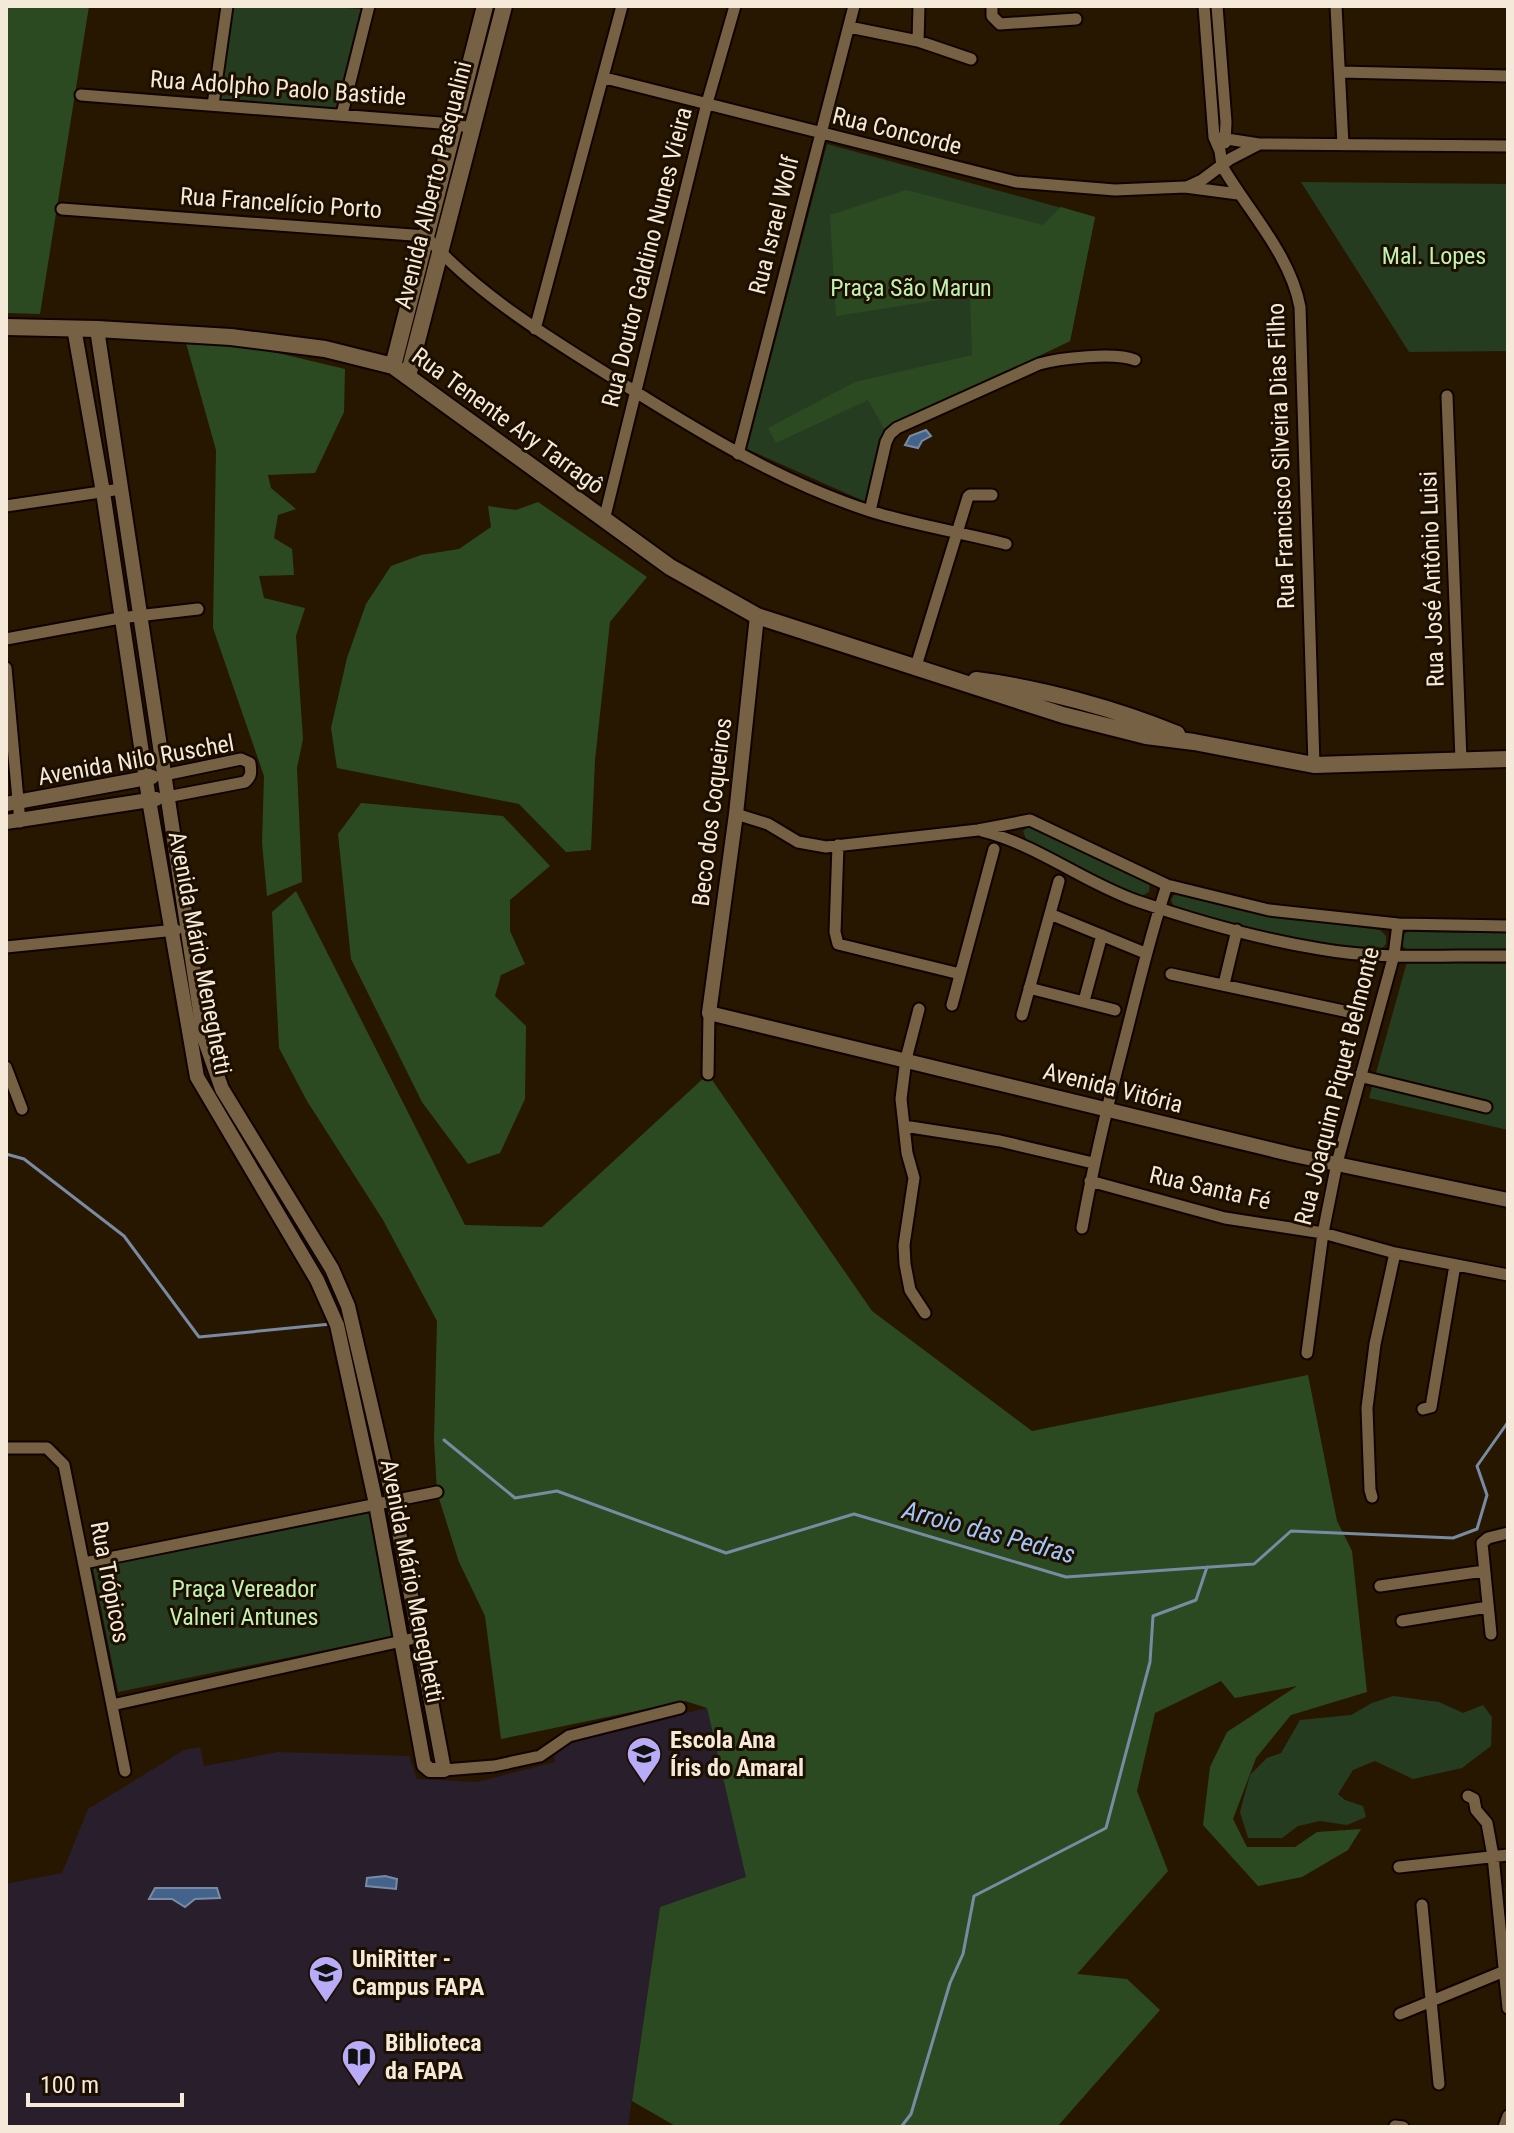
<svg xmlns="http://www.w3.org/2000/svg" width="1514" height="2133" viewBox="0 0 1514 2133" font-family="'Roboto Condensed',sans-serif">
  <rect width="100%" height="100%" fill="#281700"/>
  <path fill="#281e2c" d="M707,1708L747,1878L660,1907L628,2127H6V1884L62,1873L88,1809L184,1750L200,1747L204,1766L278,1752L409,1756L417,1779L477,1782L555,1762L554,1752L569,1741Z"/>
  <path fill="#263c20" d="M234,6H313L362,9L337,109L220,102Z
    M827,144L1095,217L1070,341L885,429L866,502L747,449Z
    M1301,182L1508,184V351L1409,352Z
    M1031,825L1150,882L1149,892L1140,897L1027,842L1023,831Z
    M1176,892L1276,916L1380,930L1386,936V944L1381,949C1307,944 1246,929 1175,909L1171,900Z
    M1407,932L1508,933V951L1407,950L1400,943L1401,936Z
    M1407,962L1508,964V1130L1369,1098Z
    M370,1513L395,1636L118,1692L93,1568Z
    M1393,1696L1439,1702L1463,1713L1483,1705L1492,1717L1491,1746L1462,1768L1413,1779L1375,1761L1353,1770L1338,1794L1345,1800L1363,1806L1366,1817L1347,1825L1320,1821L1298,1826L1282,1838H1248L1240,1812L1250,1775L1267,1758L1281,1753L1300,1720L1351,1715L1372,1703Z"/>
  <path fill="#2b4a22" d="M6,6H89L40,314L6,313Z
    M906,190L1043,225L1061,207L1095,217L1070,341L885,430L868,400L776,443L768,428L855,382L972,355L970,295L836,316L830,215Z
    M186,343L261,349L345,369L344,412L315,473L268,475L271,488L296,509L278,515L274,538L292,549L294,575L259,576L264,598L305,608L296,636L303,739L297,768L302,882L267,896L262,843L264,776L213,628L216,450Z
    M538,502L647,577L610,622L595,760L591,850L566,852L519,804L337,768L331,728L347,658L366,604L391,566L421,555L459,549L491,527L488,506L516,510Z
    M361,803L503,816L550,866L510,900V931L525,964L501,975L495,996L526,1026L525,1099L500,1153L468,1164L422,1102L351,959L338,834Z
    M296,891L465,1225L542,1227L708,1074L872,1311L1032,1431L1308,1375L1337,1521L1352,1551L1367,1692L1291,1715L1256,1758L1233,1819L1247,1847H1295L1317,1832L1361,1829L1348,1850L1302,1877L1258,1886L1203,1825L1210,1767L1227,1732L1297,1686L1235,1698L1221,1681L1155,1713L1137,1791L1168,1871L1077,1974L1127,1979L1160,2010L1057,2127H677L632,2101L660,1907L746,1877L707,1708L685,1701L501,1739L485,1616L459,1562L437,1492L434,1440L437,1321L383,1220L307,1101L279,1048L272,912Z"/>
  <path fill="#44638c" stroke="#798ba3" stroke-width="2" d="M926,430L931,436L922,441L918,448L905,445L910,436Z
    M385,1876L397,1879L396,1889L366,1886L367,1878Z
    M155,1888H217L220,1898L195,1899L185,1907L172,1899H149Z"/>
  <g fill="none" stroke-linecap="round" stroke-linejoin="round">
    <path stroke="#798ba3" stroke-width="3" d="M6,1154L24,1159L124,1236L199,1337L331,1324
      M444,1440L515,1498L557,1491L726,1553L854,1514L1066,1577L1254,1564L1291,1531L1453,1538L1477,1529L1487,1495L1477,1466L1508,1422
      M901,2127L911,2114L950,1983L963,1954L974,1896L1106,1828L1150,1662L1153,1616L1196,1600L1207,1567"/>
    <defs>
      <path id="minor" d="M992,6V16L1000,24L1076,19
        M1204,6L1214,137L1220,151L1222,166C1248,211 1290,254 1300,307L1314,765
        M1217,6L1226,122L1225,143
        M1336,6L1343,145
        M849,27L918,41L971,59
        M918,41L919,6
        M1340,72L1508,76
        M605,78L1016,182L1115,190L1185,187L1238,194
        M81,95L453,124L471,128
        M213,105L227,6
        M342,114L369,6
        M1214,137L1259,144L1508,146
        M1189,186L1202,180L1230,159L1259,144
        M62,209L426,236C475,293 552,340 615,379C696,430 778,481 870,511C914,525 961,532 1006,544
        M535,329L622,6
        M1447,396L1461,760
        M738,454L854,6
        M6,506L121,489
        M870,511L886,442L890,434L897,428L1039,364C1060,358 1115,352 1135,360
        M604,520L707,103L735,6
        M6,639L120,618L198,609
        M916,666L968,497L970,495H992
        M6,668L20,822
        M164,775L241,759L250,763C251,772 252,776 245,782L167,797
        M736,814L768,824L798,842L826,847L978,830L1030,820L1167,885L1269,910L1398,924L1508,926
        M982,831C1038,845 1083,882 1137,901C1196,921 1258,939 1320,949C1381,960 1446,955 1508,956
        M838,845L835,932L838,944L960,974
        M1050,914L1145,953
        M6,947L176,930
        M1171,974L1353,1013
        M1224,984L1237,930
        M1029,988L1115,1010
        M1084,1001L1102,935
        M952,1005L994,849
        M919,1009L906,1059L901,1099L907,1153L914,1178L904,1245L905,1264L910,1290L925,1313
        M1022,1015L1059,881
        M6,1067L22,1109
        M708,1074L709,1013
        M1359,1076L1486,1107
        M904,1126L1000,1141L1093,1163
        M1090,1181L1225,1218L1323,1233L1395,1253L1508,1275
        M1082,1228C1093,1166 1107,1107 1123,1046C1137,992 1149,938 1167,885
        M1307,1353L1323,1233L1337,1163L1394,955L1398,924
        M1423,1409L1431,1407L1455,1265
        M6,1448H47L64,1465L125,1771
        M1372,1497L1370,1490L1367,1408L1375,1344L1395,1253
        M84,1563L437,1492
        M1380,1586L1484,1571
        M1402,1621L1488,1607
        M1491,1634L1482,1543L1488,1538L1508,1533
        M112,1705L420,1637
        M444,1770L494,1766L540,1756L569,1736L680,1708
        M1468,1796L1474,1799L1476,1810L1487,1823L1493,1856L1508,2008
        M1399,1867L1508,1855
        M1422,1905L1439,2084
        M1400,2014L1507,1970
        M1395,2126L1403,2127
        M1504,2127L1508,2116"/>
      <path id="tertiary" d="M74,328L103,492L149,800L197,1077L317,1280L337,1325L376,1504L424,1765L430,1770H444L393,1500L348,1306L332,1269L222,1089L204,1038L97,329
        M757,616L736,814L709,1013L1294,1155L1508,1200
        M6,804L152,777
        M6,822L156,799"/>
      <path id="secondary" d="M6,327L97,329L231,337L325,349L393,366L670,567L757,616L1063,715L1146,736L1194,742L1314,765L1508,759
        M393,366L485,6
        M408,376L504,6
        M976,680C1040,688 1117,709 1177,734"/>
    </defs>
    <use href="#minor" stroke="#100300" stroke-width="15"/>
    <use href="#tertiary" stroke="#100300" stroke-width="18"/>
    <use href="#secondary" stroke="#100300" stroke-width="20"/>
    <use href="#minor" stroke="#766145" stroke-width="11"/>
    <use href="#tertiary" stroke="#766145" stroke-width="14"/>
    <use href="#secondary" stroke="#766145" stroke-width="16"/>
  </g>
  <defs>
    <symbol id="school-pin" viewBox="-11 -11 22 30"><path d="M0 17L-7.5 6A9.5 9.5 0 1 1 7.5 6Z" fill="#b8abf7" stroke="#1c0f00"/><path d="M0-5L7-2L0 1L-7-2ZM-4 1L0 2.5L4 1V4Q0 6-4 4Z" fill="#111"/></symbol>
    <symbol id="university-pin" viewBox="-11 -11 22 30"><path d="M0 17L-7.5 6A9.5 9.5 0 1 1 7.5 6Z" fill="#b8abf7" stroke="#1c0f00"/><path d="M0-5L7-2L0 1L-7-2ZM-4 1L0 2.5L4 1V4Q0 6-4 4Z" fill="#111"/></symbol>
    <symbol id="library-pin" viewBox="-11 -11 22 30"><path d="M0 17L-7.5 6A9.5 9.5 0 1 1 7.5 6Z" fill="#b8abf7" stroke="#1c0f00"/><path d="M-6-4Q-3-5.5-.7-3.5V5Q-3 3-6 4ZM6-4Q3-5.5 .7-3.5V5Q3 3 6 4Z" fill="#111"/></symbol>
  </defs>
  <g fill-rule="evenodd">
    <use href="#school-pin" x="624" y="1734" width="40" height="54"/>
    <use href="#university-pin" x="306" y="1953" width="40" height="54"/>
    <use href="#library-pin" x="339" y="2037" width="40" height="54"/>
  </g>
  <g text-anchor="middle" stroke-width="6" stroke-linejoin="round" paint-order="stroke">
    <g font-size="24" fill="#f5e9da" stroke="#1c0f00">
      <text transform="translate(278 88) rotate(4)" y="8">Rua Adolpho Paolo Bastide</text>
      <text transform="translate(897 131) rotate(14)" y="8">Rua Concorde</text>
      <text transform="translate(433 185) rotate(-76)" y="8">Avenida Alberto Pasqualini</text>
      <text transform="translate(281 203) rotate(4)" y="8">Rua Francelício Porto</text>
      <text transform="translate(774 225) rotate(-76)" y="8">Rua Israel Wolf</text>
      <text transform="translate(647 257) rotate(-76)" y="8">Rua Doutor Galdino Nunes Vieira</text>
      <text transform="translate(508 421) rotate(36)" y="8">Rua Tenente Ary Tarragô</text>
      <text transform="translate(1281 456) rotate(-92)" y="8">Rua Francisco Silveira Dias Filho</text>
      <text transform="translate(1432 579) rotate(-92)" y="8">Rua José Antônio Luisi</text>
      <text transform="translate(136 760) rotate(-10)" y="8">Avenida Nilo Ruschel</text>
      <text transform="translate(712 812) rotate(-83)" y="8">Beco dos Coqueiros</text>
      <text transform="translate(200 953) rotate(79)" y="8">Avenida Mário Meneghetti</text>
      <text transform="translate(1337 1086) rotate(-76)" y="8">Rua Joaquim Piquet Belmonte</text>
      <text transform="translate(1113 1088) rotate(14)" y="8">Avenida Vitória</text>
      <text transform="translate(1210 1188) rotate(13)" y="8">Rua Santa Fé</text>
      <text transform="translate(412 1581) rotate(79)" y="8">Avenida Mário Meneghetti</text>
      <text transform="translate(110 1582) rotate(79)" y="8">Rua Trópicos</text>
    </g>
    <g font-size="24" fill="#bef4b0" stroke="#1c0f00">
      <text x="1434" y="264">Mal. Lopes</text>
      <text x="911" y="296">Praça São Marun</text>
      <text x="244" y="1597">Praça Vereador<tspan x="244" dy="28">Valneri Antunes</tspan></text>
    </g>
    <g font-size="24" font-weight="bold" fill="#f5e9da" stroke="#1c0f00" text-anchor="start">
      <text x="670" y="1748">Escola Ana<tspan x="670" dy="28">Íris do Amaral</tspan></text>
      <text x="352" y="1967">UniRitter -<tspan x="352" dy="28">Campus FAPA</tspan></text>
      <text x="385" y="2051">Biblioteca<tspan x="385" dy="28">da FAPA</tspan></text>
    </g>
    <g font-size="26" font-style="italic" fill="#9fc7fa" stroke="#1c0f00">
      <text transform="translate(989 1532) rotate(15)" y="9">Arroio das Pedras</text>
    </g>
  </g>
  <rect width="1514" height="2133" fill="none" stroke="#f5e9da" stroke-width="16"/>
  <path d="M28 2093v12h154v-12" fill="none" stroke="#f5e9da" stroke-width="4"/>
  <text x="40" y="2093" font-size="24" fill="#f5e9da" stroke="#1c0f00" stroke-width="6" paint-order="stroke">100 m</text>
</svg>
